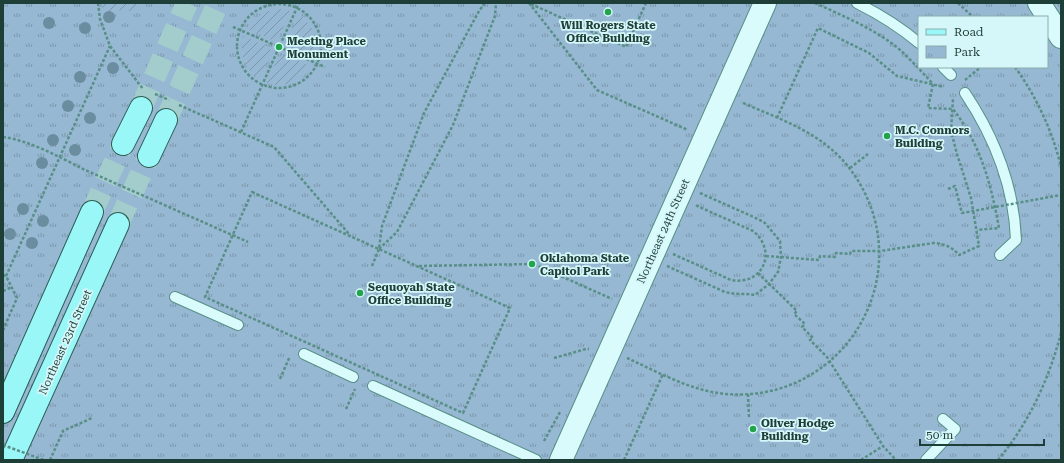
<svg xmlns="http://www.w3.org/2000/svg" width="1064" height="463" viewBox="0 0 1064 463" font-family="'Roboto Serif',serif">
  <defs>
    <pattern id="park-tufts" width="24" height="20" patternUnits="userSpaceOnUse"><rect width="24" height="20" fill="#97b8d2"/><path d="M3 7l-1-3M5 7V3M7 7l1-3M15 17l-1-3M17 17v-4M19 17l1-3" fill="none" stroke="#7b97ab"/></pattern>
    <pattern id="garden-furrows" width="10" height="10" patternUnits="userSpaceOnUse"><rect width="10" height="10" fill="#97b8d2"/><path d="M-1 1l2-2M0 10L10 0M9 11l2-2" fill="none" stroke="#7b97ab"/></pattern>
  </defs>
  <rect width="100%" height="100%" fill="#c4f1f2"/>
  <path fill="url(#park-tufts)" fill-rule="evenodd" d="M3,3H1061V460H3ZM919,17H1047V67H919Z"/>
  <path fill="url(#garden-furrows)" d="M102,3L110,4V3H146L130,11L113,10L111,13L103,10Z
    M280,9L290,11L279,37L272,40L247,29C255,16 266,10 280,9Z
    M298,14C314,25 320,41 315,59L289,48L287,40Z
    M243,36L269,47L272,54L259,80C245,69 239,54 243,36Z
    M286,55L312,67C301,81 285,89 267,83L278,57Z"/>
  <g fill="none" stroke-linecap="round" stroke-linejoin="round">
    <path stroke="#a3cdcd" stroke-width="22" stroke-dasharray="22 11" stroke-linecap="butt" d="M141,108L187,3
      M166,120L218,3
      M92,212L123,144
      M118,224L149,156"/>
    <defs>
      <path id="service" d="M857,3C879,14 900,27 919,43
        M943,67L951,75
        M965,93C995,138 1014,186 1016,240L1000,255
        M175,297L238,325
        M304,354L353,377
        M373,386L536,460
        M926,460L955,429L943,419"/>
      <path id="tertiary" d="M1039,3L1061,37
        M561,460L765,3"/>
      <path id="primary" d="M123,144L141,108
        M149,156L166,120
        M3,412L92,212
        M11,460L118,224"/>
    </defs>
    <use href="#service" stroke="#588f87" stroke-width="12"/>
    <use href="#tertiary" stroke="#588f87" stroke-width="24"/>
    <use href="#primary" stroke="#2d5d53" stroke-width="24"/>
    <path stroke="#588f87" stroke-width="2.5" stroke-dasharray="3 2" stroke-linecap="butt" d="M98,3L100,19L110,46L143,89
      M529,3L597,90L688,130
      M815,3C843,16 875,29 899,49C911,60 922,72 933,84L928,108L953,109C981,145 991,184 999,228L977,230
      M958,3L973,17
      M531,4L626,47L646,3
      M237 46a42 42 0 1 1 84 0a42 42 0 1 1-84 0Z
      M233,27L325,67
      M1015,67C1036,96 1053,132 1061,167
      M965,80L981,67
      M155,94L169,100
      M179,105L274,147L349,234
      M777,118L818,28L869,53L897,76L944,87
      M241,132L299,3
      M3,137C28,140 60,157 83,169L248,242
      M850,168L868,154
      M252,192L510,308L463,413L205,297Z
      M379,249L397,232L453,125L495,16L496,3
      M673,254L731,280C763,286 778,251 753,231L695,205
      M766,256L819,260L820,256L835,257L836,253L850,254L851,251H880L934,243C945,244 952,247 959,255L979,246L971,198L957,154L951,131L953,99
      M372,266L379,249L382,226L424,113L479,11L485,3
      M419,266L534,264L612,299
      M667,266L725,292C736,295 745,293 755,295L769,284L778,272L781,257L780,241L765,223L758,219L700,193
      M758,273L797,311L794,314L805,324L802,327L813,338L810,340L827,357L883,446L896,460
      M3,275L6,276L17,298L3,330
      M6,276L110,46
      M3,291L12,287
      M554,358L586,349H589
      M627,358C658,372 691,391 726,394C848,404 924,267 850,169C822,132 781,120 741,102
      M280,379L290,356
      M748,394L749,417
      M346,409L355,389
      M544,441L560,412
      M41,459L44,460
      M50,460L63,431L92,418
      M624,460L663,374
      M861,460L883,446
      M998,460C1029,423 1049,379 1061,333"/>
    <use href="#service" stroke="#d9fbfc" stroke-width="10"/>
    <use href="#tertiary" stroke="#d9fbfc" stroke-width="22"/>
    <use href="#primary" stroke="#99f7f8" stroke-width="22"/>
    <path stroke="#588f87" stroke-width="2.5" stroke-dasharray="3 2" stroke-linecap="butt" d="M948,189L955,186L962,213L1061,195
      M3,445L41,459"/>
  </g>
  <g fill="#6b8da0">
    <circle cx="109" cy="17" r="6"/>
    <circle cx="49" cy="23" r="6"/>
    <circle cx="85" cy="28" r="6"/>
    <circle cx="113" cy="68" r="6"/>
    <circle cx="80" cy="77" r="6"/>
    <circle cx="68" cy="106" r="6"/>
    <circle cx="90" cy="118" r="6"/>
    <circle cx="53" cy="140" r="6"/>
    <circle cx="75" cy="150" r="6"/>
    <circle cx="42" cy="163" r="6"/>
    <circle cx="23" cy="209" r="6"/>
    <circle cx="43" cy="221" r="6"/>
    <circle cx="10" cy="234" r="6"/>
    <circle cx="32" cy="243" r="6"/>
  </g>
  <g fill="#22a44c" stroke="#d5f7f9" stroke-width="1.5">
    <circle cx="608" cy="12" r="4"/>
    <circle cx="279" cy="47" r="4"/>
    <circle cx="887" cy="136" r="4"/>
    <circle cx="532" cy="264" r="4"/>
    <circle cx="360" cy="293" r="4"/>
    <circle cx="753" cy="429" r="4"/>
  </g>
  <g text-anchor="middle" stroke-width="3.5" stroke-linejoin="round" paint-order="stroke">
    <g font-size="11" font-weight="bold" fill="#1e3e38" stroke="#d5f7f9" text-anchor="start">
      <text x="608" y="29" text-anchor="middle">Will Rogers State<tspan x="608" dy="13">Office Building</tspan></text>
      <text x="287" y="45">Meeting Place<tspan x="287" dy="13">Monument</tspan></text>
      <text x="895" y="134">M.C. Connors<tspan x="895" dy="13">Building</tspan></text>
      <text x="540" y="262">Oklahoma State<tspan x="540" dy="13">Capitol Park</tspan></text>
      <text x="368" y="291">Sequoyah State<tspan x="368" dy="13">Office Building</tspan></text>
      <text x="761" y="427">Oliver Hodge<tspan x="761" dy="13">Building</tspan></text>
    </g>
    <g font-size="11" fill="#1e3e38" stroke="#d5f7f9">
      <text transform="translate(663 231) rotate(-66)" y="4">Northeast 24th Street</text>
      <text transform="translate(65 342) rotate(-66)" y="4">Northeast 23rd Street</text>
    </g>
  </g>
  <rect width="1064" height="463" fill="none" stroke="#1e3e38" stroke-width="8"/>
  <rect x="918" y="16" width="130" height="52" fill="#d5f7f9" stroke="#8cadac"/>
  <rect x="926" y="29" width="20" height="6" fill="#99f7f8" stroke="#8cadac"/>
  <text x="954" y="36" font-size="12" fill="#1e3e38">Road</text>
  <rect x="926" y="46" width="20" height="12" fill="url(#park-tufts)" stroke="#8cadac"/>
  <text x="954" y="56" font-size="12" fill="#1e3e38">Park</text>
  <path d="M920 439v6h124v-6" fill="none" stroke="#1e3e38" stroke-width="2"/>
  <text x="926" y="439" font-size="12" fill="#1e3e38" stroke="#d5f7f9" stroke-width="3" paint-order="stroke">50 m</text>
</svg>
